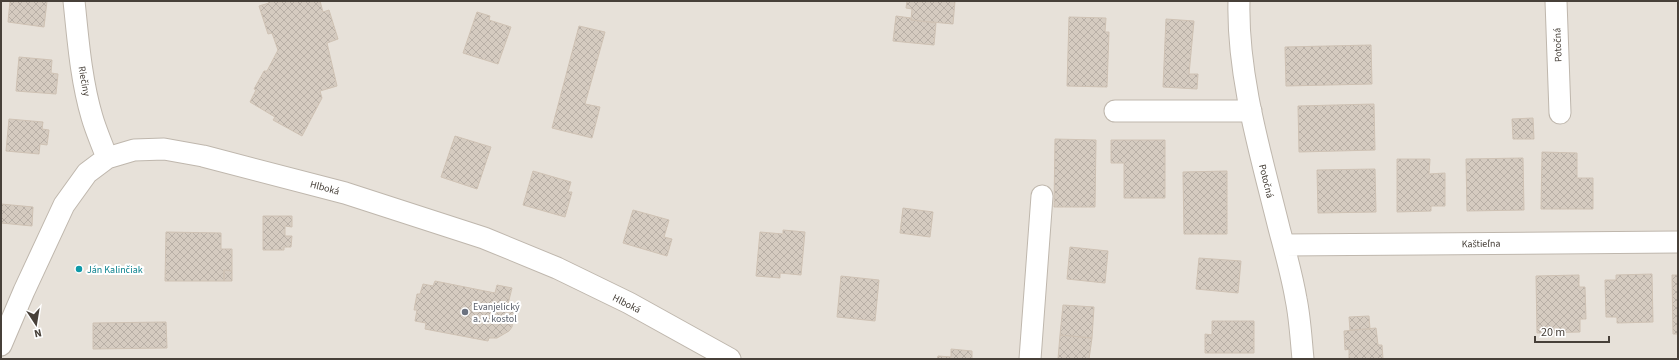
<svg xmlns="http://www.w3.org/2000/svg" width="1679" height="360" viewBox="0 0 1679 360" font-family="'Source Sans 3',sans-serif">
  <defs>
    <pattern id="building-cross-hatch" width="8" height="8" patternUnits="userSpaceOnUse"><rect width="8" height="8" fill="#d5cbc0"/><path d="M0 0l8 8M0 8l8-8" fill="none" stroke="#b8afa6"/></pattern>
  </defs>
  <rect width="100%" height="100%" fill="#f4f0ea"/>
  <path fill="#e7e1d9" d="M1,1H1678V359H1Z"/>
  <path fill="url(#building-cross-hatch)" stroke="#cfc2b4" d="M10,1H47L44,27L8,22Z
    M268,1H320L323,12L329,10L338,39L327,43L337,86L320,91L322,98L302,136L273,120L275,117L250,102L256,90L254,89L264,71H267L278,50L272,33L268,34L259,6L269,3Z
    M907,1H955L953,24L911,20L912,9L906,8Z
    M477,12L490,16L489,20L511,27L498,64L463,53Z
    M896,16L911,18V20L936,23L934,45L893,41Z
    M1069,17L1106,18L1105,32H1109L1107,87L1067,86Z
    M1166,19L1194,21L1189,74H1198L1197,89L1163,87Z
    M579,26L605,32L585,104L600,107L592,138L552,128Z
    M1371,45L1372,84L1286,86L1285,47Z
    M19,57L52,60L51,73L58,74L56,94L16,91Z
    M1374,104L1375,150L1299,152L1298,106Z
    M1533,118L1534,139H1513L1512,119Z
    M9,119L43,122L42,129L49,130L47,145L40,144L39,154L6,151Z
    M455,136L491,147L477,189L441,177Z
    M1055,139L1096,140L1095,207H1054Z
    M1111,140H1165V198H1124V163H1111Z
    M1542,152L1577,153V178H1593V209H1541Z
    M1523,158L1524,210L1467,211L1466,159Z
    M1397,159H1430L1429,174L1445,173V206H1431V211L1397,212Z
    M1375,169L1376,212L1318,213L1317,170Z
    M533,171L571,182L568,192H572L565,217L523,205Z
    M1227,171V234H1184L1183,172Z
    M1,204L33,207L32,226L1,223Z
    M903,208L933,212L930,237L900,233Z
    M633,210L669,220L664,237L672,239L667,256L623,243Z
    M263,216H292V227L285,226V236H292L291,247H284V250H263Z
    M783,230L805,232L801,275L780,273V278L756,276L760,232L783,234Z
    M166,232L221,233V249H232V271L224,270V281H165Z
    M1070,247L1108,251L1105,283L1067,279Z
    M1199,258L1241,261L1238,293L1196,289Z
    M224,270L232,271V281H224Z
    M1652,274L1653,322L1617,323V317H1606L1605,280H1616V275Z
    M1579,275V287H1585L1586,319H1580V332L1537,333L1536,276Z
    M1672,275H1678V334H1673Z
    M841,276L879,280L875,321L837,317Z
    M435,281L495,293L497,285L512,288L508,304L514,313L512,327L509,331L497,338H489L488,341L425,329L426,323L415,321L417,310H414L417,294H420L423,284L433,286Z
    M1063,305L1094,307L1092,338L1060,335Z
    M1369,316L1370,329L1350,330L1349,317Z
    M1212,321H1254V353H1205V334L1212,335Z
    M166,322L167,348L93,349V323Z
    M1376,328L1378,345H1382L1383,359H1349V349L1345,350L1344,331Z
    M1060,335L1092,338L1089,359H1058Z
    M951,349L972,351V359H937L938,356L951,357Z"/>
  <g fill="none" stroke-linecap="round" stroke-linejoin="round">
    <defs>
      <path id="street" d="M74,1C78,39 81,80 92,117C96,131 102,144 107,158
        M1239,1C1237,76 1261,155 1279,228C1285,251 1292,275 1296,299C1300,318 1301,339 1303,359
        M1556,1L1560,113
        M1115,111H1251
        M1284,245L1678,242
        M1,345L24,291L64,205L87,173L107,158L134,150L164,149L203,156L345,193L484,238L557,268L629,303L730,359
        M1030,359L1042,196"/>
    </defs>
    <use href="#street" stroke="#bfb7ad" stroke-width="23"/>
    <use href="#street" stroke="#fff" stroke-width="21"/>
  </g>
  <circle fill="#0f9aa8" stroke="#fff" stroke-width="1.5" cx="79" cy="269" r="4"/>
  <circle fill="#6b7280" stroke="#fff" stroke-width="1.5" cx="465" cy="312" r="4"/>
  <g text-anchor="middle" stroke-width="4" stroke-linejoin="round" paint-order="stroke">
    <g font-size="10" fill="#474039" stroke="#fff">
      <text transform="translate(1557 45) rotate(-92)" y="4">Potočná</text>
      <text transform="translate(85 81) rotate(80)" y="4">Riečiny</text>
      <text transform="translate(1267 181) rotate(76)" y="4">Potočná</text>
      <text transform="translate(325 187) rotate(15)" y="4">Hlboká</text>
      <text transform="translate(1481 243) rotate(-1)" y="4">Kaštieľna</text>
      <text transform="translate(627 303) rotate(27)" y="4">Hlboká</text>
    </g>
    <g font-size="10" fill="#0d838f" stroke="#fff" text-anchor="start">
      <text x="87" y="273">Ján Kalinčiak</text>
    </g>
    <g font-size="10" fill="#5b616d" stroke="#fff" text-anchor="start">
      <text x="473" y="310">Evanjelický<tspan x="473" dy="12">a. v. kostol</tspan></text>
    </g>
  </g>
  <rect width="1679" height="360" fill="none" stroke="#474039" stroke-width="4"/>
  <g transform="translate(36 324) rotate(168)" stroke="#ffffff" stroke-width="3" paint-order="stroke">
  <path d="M0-3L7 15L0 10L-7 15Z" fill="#474039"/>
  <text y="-6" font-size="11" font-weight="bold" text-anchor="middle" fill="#474039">N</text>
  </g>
  <path d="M1535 336v6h74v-6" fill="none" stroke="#474039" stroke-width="2"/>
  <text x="1541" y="336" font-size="12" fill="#474039" stroke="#ffffff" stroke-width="3" paint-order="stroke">20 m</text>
</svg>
